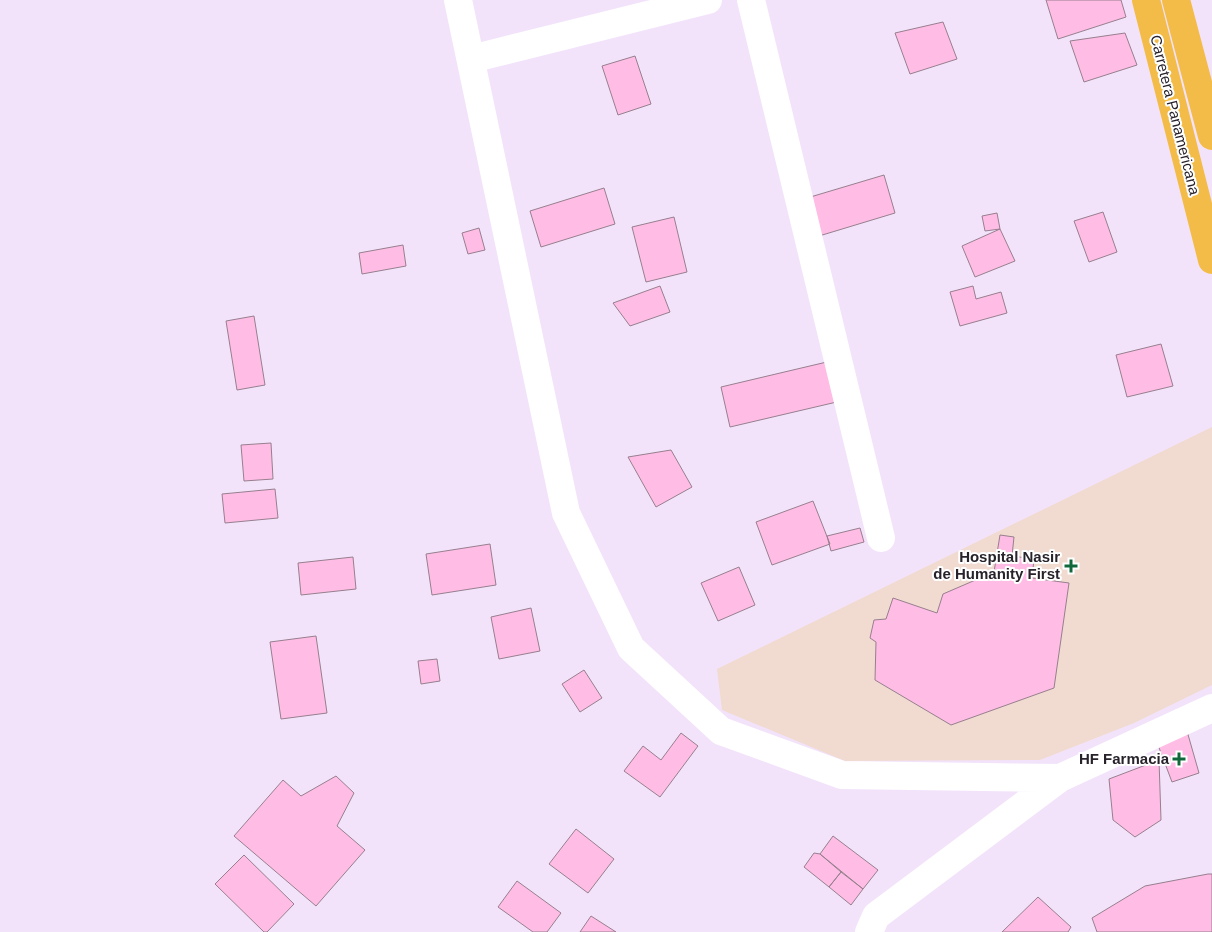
<svg xmlns="http://www.w3.org/2000/svg" width="1212" height="932" viewBox="0 0 1212 932" font-family="Helvetica,sans-serif">
  <rect width="100%" height="100%" fill="#f2e3fb"/>
  <path fill="#f1dacf" d="M1212,427V685L1134,723L1040,760L845,761L722,710L717,669Z"/>
  <path fill="#ffbde6" stroke="#977f8e" d="M1046,0H1121L1126,17L1058,39Z
    M943,22L957,59L910,74L895,33Z
    M1125,33L1137,65L1084,82L1070,41Z
    M635,56L651,104L618,115L602,66Z
    M884,175L895,213L819,236L807,198Z
    M604,188L615,224L541,247L530,211Z
    M1103,212L1117,252L1089,262L1074,221Z
    M997,213L1000,229L985,231L982,216Z
    M674,217L687,272L646,282L632,227Z
    M479,228L485,250L468,254L462,233Z
    M1000,229L1015,261L975,277L962,246Z
    M403,245L406,266L362,274L359,253Z
    M660,286L670,312L630,326L613,303Z
    M973,286L976,299L1001,292L1007,313L960,326L950,292Z
    M254,316L265,385L237,390L226,321Z
    M1161,344L1173,386L1127,397L1116,355Z
    M831,361L841,401L730,427L721,387Z
    M271,443L273,479L244,481L241,445Z
    M671,450L692,487L656,507L628,457Z
    M275,489L278,518L225,523L222,494Z
    M813,501L830,544L772,565L756,522Z
    M860,528L864,542L831,551L827,536Z
    M1000,535L1014,537L1012,556L1034,559L1032,578L1069,583L1054,688L951,725L875,680L876,642L870,638L874,620L886,619L893,598L937,613L943,594L994,572Z
    M490,544L496,585L432,595L426,554Z
    M353,557L356,589L301,595L298,563Z
    M739,567L755,605L718,621L701,583Z
    M531,608L540,651L499,659L491,617Z
    M316,636L327,713L281,719L270,642Z
    M437,659L440,681L421,684L418,661Z
    M584,670L602,698L580,712L562,684Z
    M1187,731L1199,773L1172,782L1158,745Z
    M681,733L698,746L660,797L624,771L643,746L661,760Z
    M1159,760L1161,820L1135,837L1113,820L1109,779Z
    M336,776L354,793L337,826L365,850L316,906L234,836L283,780L301,796Z
    M576,829L614,859L588,893L549,864Z
    M833,836L878,870L863,889L820,854Z
    M814,853L820,854L841,872L829,887L804,867Z
    M244,855L294,904L267,932H264L215,884Z
    M841,872L863,889L851,905L829,887Z
    M1208,874H1212V932H1097L1092,918L1145,886Z
    M517,881L561,913L547,932H533L498,907Z
    M1038,897L1071,927L1068,932H1002Z
    M591,916L616,932H580Z"/>
  <g fill="none" stroke-linecap="round" stroke-linejoin="round">
    <path stroke="#fff" stroke-width="28" d="M458,0L566,513L631,648L721,731L842,775L1060,778
      M751,0L881,538
      M471,59L708,0
      M869,932L876,916L1060,778L1212,708"/>
    <path stroke="#f3bc49" stroke-width="28" d="M1146,0L1212,260
      M1176,0L1212,136"/>
  </g>
  <g fill="#12683a" stroke="#fff" stroke-width="2">
    <path d="M1068.5 558.5h5v5h5v5h-5v5h-5v-5h-5v-5h5z"/>
    <path d="M1176.5 751.5h5v5h5v5h-5v5h-5v-5h-5v-5h5z"/>
  </g>
  <g text-anchor="middle" stroke-width="4" stroke-linejoin="round" paint-order="stroke">
    <g font-size="15" fill="#28232b" stroke="#fff">
      <text transform="translate(1175 115) rotate(76)" y="5">Carretera Panamericana</text>
    </g>
    <g font-size="15" font-weight="bold" fill="#28232b" stroke="#fff" text-anchor="end">
      <text x="1060" y="562">Hospital Nasir<tspan x="1060" dy="17">de Humanity First</tspan></text>
      <text x="1169" y="764">HF Farmacia</text>
    </g>
  </g>
</svg>
